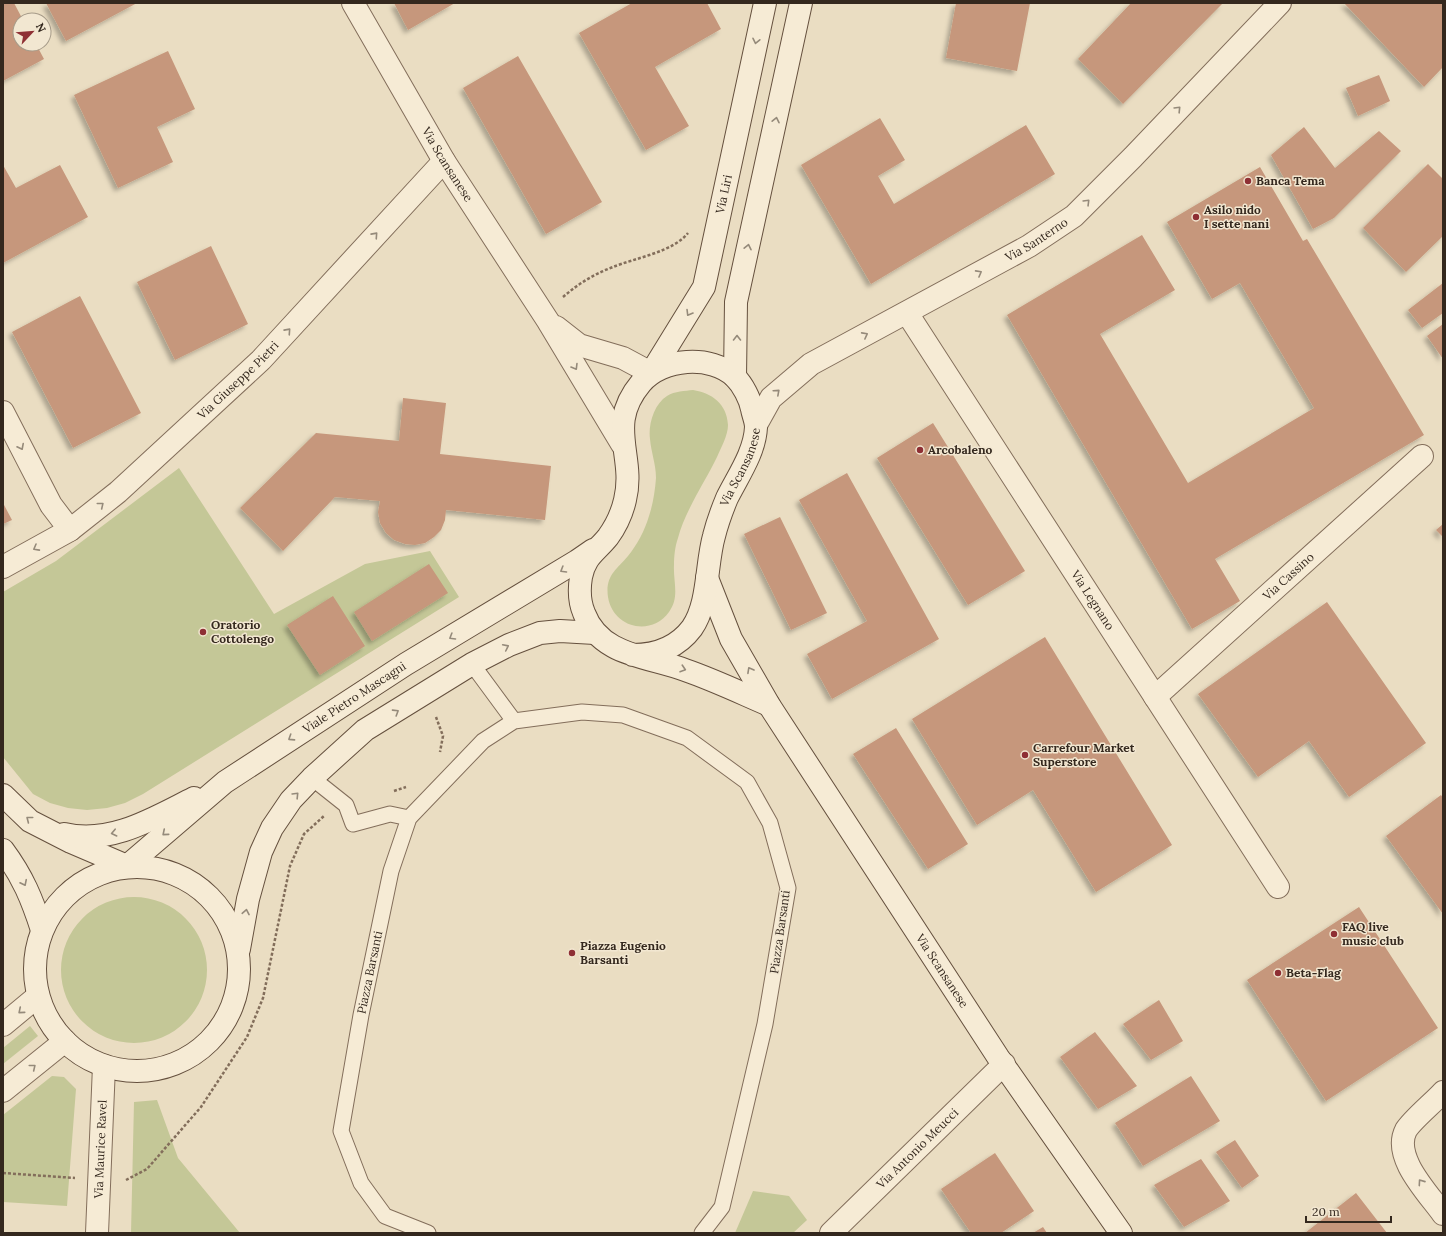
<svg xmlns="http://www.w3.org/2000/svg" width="1446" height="1236" viewBox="0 0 1446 1236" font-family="Lora,serif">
  <defs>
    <filter id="shadow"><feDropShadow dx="-3.5" dy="3.5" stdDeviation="2" flood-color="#0004"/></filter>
  </defs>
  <rect width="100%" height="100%" fill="#eaddc2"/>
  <path fill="#c4c797" d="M693,390C712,393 727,404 728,425C728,435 721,448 717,457C705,482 685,511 678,538C675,546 674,557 674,565C673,582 680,597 669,612C651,637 613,628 608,597C605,576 616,570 628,556C637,545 645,530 649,516C653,504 655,491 656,478C656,464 651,452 650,439C648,425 654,404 667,396C675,391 685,391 693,390Z
    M179,468L274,614L365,564L430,551L459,597L143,794L125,803L107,808L87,810L68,808L50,803L33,794L3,757V592L56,561Z
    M61 970a73 73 0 1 1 146 0a73 73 0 1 1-146 0Z
    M30,1026L38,1036L3,1064V1048Z
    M52,1076L64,1077L76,1089L67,1206L3,1202V1115Z
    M157,1100L178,1158L240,1233H131L134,1102Z
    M753,1191L789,1196L807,1220L793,1233H735Z"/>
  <path fill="#c6977b" filter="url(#shadow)" d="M3,3H14L23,20H20V44H36L44,59L3,81Z
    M46,3H137L66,41Z
    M394,3H455L408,30Z
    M632,3H707L721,29L655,67L689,126L646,150L579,33Z
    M956,3H1030L1017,71L946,58Z
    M1131,3H1223L1123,104L1078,59Z
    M1344,3H1443V67L1424,87Z
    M168,51L195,109L157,127L173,162L118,188L74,95Z
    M518,56L602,202L546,234L463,88Z
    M1379,75L1390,101L1358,116L1346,88Z
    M880,118L905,160L878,176L894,204L1026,125L1055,174L871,284L801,165Z
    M1304,127L1335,168L1379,131L1401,151L1334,218L1313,229L1271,155Z
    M1428,164L1443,179V236L1406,272L1363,228Z
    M3,165L16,188L60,165L88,217L3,263Z
    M1260,167L1303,241L1307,239L1424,435L1215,559L1240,601L1192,629L1007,315L1142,235L1175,290L1100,334L1188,483L1314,408L1240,283L1212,299L1167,222Z
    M211,246L248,324L175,360L137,282Z
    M1443,283V313L1422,328L1408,310Z
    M80,296L141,413L73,448L12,332Z
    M1443,324V359L1427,336Z
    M403,398L446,403L440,454L551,466L545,520L446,510L445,520L441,530L434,537L425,543L415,545L405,544L394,540L386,533L380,523L378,512L380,501L335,497L283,551L240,508L316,433L399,441Z
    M933,423L1025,571L968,605L877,458Z
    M847,473L939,639L832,699L807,654L867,621L799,500Z
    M3,503L12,520L3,524Z
    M780,517L827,613L791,630L744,534Z
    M1443,524V537L1436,530Z
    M429,564L448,593L372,641L354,612Z
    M333,596L365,646L320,675L287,625Z
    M1327,602L1426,743L1349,797L1309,741L1258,777L1198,694Z
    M1045,637L1172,845L1096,892L1033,790L977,825L912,719Z
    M896,728L968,844L928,869L853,754Z
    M1441,795L1443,798V914L1386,836Z
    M1359,907L1438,1028L1326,1101L1247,980Z
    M1159,1000L1183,1041L1151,1060L1123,1024Z
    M1095,1032L1137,1086L1098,1109L1060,1057Z
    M1191,1076L1220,1121L1143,1166L1115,1123Z
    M1235,1140L1259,1176L1242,1188L1216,1152Z
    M995,1153L1034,1211L1001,1233H971L941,1189Z
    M1201,1159L1230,1201L1184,1227L1154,1185Z
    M1356,1193L1387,1233H1305Z
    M1043,1227L1047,1233H1033Z"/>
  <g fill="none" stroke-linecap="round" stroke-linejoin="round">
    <defs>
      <g id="service">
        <path d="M472,664L514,721"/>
        <path d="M312,778L346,805L353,824L390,814L409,818"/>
        <path id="s1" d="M428,1233L385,1216L361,1183L341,1131L361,1015L391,871L409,818L483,741L514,721L582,712L623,715L687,738L747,782L770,823L788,888L765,1024L722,1207L702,1233"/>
      </g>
      <g id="minor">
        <path id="s2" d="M353,3L444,161L548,321L622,444"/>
        <path id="s3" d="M907,313L1278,887"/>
        <path d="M556,327L579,345L623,358L651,373"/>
        <path d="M3,412L51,505L70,530"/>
        <path id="s4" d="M756,425L771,398L811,364L1029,246L1074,216L1133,157L1280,3"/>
        <path id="s5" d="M3,567L70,530L118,492L261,360L444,161"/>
        <path id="s6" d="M1155,697L1422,456"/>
        <path d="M3,1025L38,996"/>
        <path d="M3,1091L65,1041"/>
        <path d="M1443,1092C1434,1102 1412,1120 1406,1130C1392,1157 1428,1193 1443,1214"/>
        <path id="s7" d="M97,1233L104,1066"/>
        <path id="s8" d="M831,1233L1004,1064"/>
      </g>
      <g id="secondary">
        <path id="s9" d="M651,373L704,287L765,3"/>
        <path d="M735,377L736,302L801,3"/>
        <path id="s10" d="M707,578L731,639L769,705L998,1057L1121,1233"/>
        <path id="s11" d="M633,655C656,655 677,648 692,628C709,604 706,564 714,536C717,524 722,510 727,498C738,476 755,452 756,427C756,421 753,415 752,409C750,399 743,385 735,377C711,354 662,358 641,383C605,426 636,455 625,500C622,513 616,526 608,537C596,552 585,556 581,577C579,589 579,601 584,613C600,656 647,656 685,670C714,680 741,693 769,705"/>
        <path id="s12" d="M3,795L30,821L71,842L127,866L225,782L406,664L577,561L593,550"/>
        <path d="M64,834C111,845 154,818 194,798"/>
        <path d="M3,850C23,877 32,899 42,930"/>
        <circle cx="137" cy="969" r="102"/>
        <path d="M239,949L248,899L261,852L272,828L291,800L312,778L365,730L472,664L509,645L540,633L560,631L595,633"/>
      </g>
    </defs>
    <use href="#service" stroke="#836e5b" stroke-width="17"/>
    <use href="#minor" stroke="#836e5b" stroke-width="24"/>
    <use href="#secondary" stroke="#65503e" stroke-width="24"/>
    <path stroke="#836e5b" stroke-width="2.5" stroke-dasharray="3 2" stroke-linecap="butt" d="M563,297C578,284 594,274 613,267C635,258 673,252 688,233
      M436,717L443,736L440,752
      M394,791L406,787
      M3,1173L75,1178
      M126,1180L147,1169L201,1107L247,1037L263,998L290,866L304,834L324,816"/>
    <use href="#service" stroke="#f6ebd5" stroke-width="15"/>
    <use href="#minor" stroke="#f6ebd5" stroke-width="22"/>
    <use href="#secondary" stroke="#f6ebd5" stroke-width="22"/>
  </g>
  <defs><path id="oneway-chevron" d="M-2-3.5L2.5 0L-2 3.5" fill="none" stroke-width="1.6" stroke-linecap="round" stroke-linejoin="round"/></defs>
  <g stroke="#958a7a">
    <use href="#oneway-chevron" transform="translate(756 41) rotate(102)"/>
    <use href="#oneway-chevron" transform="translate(1178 109) rotate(-46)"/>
    <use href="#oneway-chevron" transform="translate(776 120) rotate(-78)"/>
    <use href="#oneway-chevron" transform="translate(1087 202) rotate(-45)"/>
    <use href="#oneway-chevron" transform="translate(375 235) rotate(-48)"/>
    <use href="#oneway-chevron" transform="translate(748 247) rotate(-78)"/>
    <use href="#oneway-chevron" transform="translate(979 273) rotate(-29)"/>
    <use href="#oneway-chevron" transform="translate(689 313) rotate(121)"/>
    <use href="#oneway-chevron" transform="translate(288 331) rotate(-48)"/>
    <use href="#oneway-chevron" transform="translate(865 335) rotate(-28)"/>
    <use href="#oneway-chevron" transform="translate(737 338) rotate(-90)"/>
    <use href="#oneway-chevron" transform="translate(575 367) rotate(59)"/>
    <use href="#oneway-chevron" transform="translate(777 392) rotate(-42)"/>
    <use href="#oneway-chevron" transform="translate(21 447) rotate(63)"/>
    <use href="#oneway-chevron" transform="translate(101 505) rotate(-39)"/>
    <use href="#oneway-chevron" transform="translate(36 548) rotate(151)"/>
    <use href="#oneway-chevron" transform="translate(563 570) rotate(149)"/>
    <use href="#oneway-chevron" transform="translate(452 637) rotate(149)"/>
    <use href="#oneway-chevron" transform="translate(506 647) rotate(-26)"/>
    <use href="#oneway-chevron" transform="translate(683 669) rotate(18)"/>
    <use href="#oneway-chevron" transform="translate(750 670) rotate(-119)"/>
    <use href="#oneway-chevron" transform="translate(396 712) rotate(-32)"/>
    <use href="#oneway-chevron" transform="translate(291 738) rotate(147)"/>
    <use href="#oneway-chevron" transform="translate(296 795) rotate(-46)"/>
    <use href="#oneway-chevron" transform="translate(29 819) rotate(-142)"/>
    <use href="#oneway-chevron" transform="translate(114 833) rotate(167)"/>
    <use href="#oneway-chevron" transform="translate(165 833) rotate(140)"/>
    <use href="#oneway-chevron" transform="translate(24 883) rotate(64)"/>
    <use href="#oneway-chevron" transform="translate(246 912) rotate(-79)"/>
    <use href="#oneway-chevron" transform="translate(21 1011) rotate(140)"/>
    <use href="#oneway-chevron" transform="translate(33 1067) rotate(-39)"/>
    <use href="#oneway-chevron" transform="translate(1421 1182) rotate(-125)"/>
  </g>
  <g fill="#8e2f34" stroke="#f2e7d1" stroke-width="1.5">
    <circle cx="1248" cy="181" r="4"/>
    <circle cx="1196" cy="217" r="4"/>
    <circle cx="920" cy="450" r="4"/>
    <circle cx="203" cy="632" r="4"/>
    <circle cx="1025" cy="755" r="4"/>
    <circle cx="1334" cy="934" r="4"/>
    <circle cx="572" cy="953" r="4"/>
    <circle cx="1278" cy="973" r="4"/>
  </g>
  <g text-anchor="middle" stroke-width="3" stroke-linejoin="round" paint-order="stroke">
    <g font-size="12" fill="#34281e" stroke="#f2e7d1">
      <text dy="4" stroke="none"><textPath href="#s2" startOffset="187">Via Scansanese</textPath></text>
      <text dy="4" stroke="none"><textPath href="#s9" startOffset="196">Via Liri</textPath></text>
      <text dy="4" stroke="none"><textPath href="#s4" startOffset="341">Via Santerno</textPath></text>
      <text dy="4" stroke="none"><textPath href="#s5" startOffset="302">Via Giuseppe Pietri</textPath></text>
      <text dy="4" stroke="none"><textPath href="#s11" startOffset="237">Via Scansanese</textPath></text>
      <text dy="4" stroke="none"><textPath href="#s6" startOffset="180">Via Cassino</textPath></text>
      <text dy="4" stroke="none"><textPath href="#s3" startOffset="342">Via Legnano</textPath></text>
      <text dy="4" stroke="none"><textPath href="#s12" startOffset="428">Viale Pietro Mascagni</textPath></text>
      <text transform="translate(780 932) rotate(-82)" y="4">Piazza Barsanti</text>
      <text dy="4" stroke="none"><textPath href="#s10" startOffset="459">Via Scansanese</textPath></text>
      <text dy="4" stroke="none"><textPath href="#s1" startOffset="304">Piazza Barsanti</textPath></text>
      <text dy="4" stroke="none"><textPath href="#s7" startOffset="84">Via Maurice Ravel</textPath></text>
      <text dy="4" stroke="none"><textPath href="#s8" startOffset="121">Via Antonio Meucci</textPath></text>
    </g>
    <g font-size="12" font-weight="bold" fill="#34281e" stroke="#f2e7d1" text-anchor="start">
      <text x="1256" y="185">Banca Tema</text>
      <text x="1204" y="214">Asilo nido<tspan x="1204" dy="14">I sette nani</tspan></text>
      <text x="928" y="454">Arcobaleno</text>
      <text x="211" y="629">Oratorio<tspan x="211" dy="14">Cottolengo</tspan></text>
      <text x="1033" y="752">Carrefour Market<tspan x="1033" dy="14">Superstore</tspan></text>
      <text x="1342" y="931">FAQ live<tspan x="1342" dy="14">music club</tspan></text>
      <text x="580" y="950">Piazza Eugenio<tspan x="580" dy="14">Barsanti</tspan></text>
      <text x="1286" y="977">Beta-Flag</text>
    </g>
  </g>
  <rect width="1446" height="1236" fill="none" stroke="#34281e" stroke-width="8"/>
  <g transform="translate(32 32) rotate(64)"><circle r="19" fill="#f2e7d1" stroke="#a69b89"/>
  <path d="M0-3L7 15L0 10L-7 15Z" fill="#8e2f34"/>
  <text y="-6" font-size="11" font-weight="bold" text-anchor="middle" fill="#34281e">N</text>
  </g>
  <path d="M1306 1216v6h85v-6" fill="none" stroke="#34281e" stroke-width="2"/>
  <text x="1312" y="1216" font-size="12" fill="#34281e" stroke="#f2e7d1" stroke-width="3" paint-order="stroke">20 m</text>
</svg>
